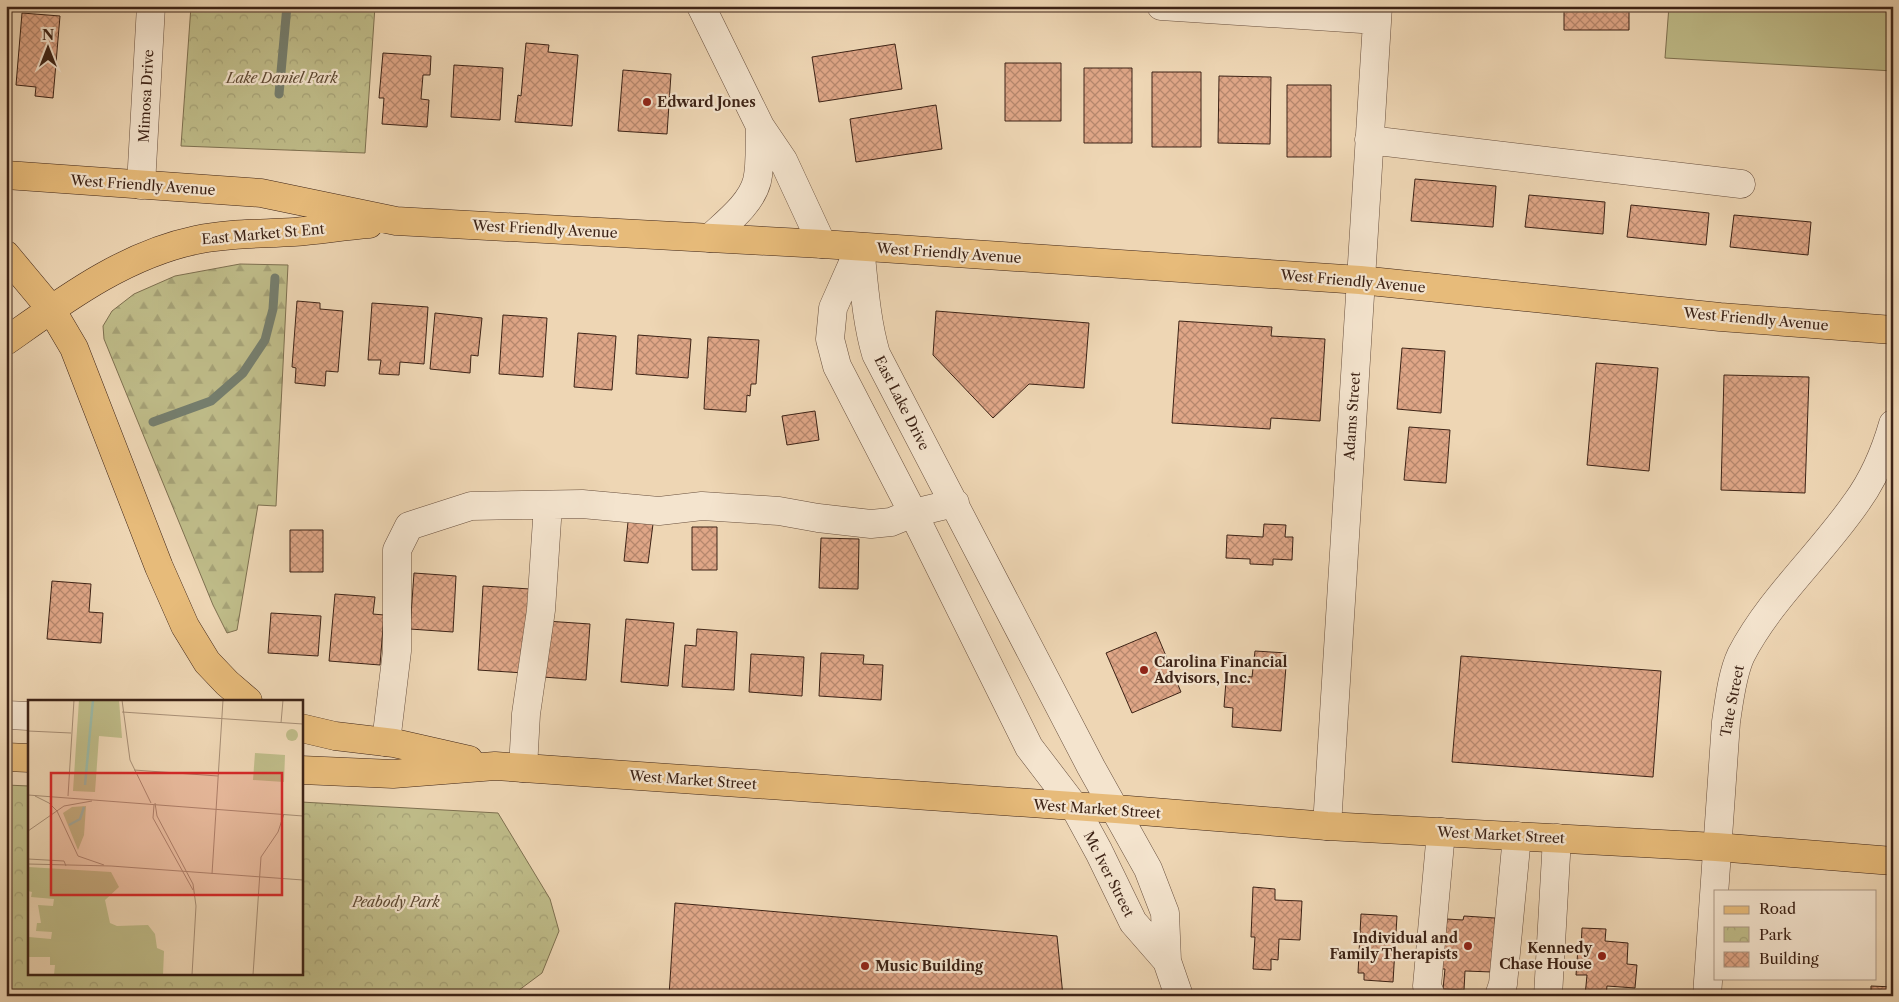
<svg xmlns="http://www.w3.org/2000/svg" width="1899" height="1002" viewBox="0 0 1899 1002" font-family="'Libre Caslon Text',serif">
  <defs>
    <pattern id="forest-firs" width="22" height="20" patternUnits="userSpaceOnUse" patternTransform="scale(1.25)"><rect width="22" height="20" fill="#bfbc89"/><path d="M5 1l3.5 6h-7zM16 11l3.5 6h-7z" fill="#a5a176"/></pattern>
    <pattern id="park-crowns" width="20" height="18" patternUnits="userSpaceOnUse" patternTransform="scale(1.25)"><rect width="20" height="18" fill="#bfbc89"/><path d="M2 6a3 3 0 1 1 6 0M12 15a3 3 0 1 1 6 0" fill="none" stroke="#a5a176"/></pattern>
    <pattern id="building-cross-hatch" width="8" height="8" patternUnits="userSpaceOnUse" patternTransform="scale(1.25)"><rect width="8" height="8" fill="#dfa687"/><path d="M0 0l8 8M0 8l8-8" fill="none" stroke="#b6876d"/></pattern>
  </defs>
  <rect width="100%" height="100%" fill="#eed6b4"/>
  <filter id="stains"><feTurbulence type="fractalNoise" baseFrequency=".004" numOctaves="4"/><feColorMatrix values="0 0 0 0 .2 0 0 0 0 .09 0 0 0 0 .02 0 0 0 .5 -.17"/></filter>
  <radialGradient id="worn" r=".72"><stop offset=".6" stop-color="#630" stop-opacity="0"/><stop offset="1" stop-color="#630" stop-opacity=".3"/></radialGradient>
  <path fill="#bfbc89" stroke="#7e7050" d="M1669,6H1893V71L1665,58Z"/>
  <path fill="url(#forest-firs)" stroke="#7e7050" d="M240,264L288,265L276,506L258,505L237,630L227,633L213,605L104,339L103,326L112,311L134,294L175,276Z"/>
  <path fill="url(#park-crowns)" stroke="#7e7050" d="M191,6H375L365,153L181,146Z
    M6,785L29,786V973H301V802L498,813L550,899L559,931L542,973L511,996H6Z"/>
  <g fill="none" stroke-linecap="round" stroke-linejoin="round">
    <path stroke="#757e6e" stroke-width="9" d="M279,94L287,6
      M153,422L211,401L243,373L265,340L273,309L275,278"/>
  </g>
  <path fill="url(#building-cross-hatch)" stroke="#3d2316" d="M1486,6H1540V10Z
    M1564,6H1629V30H1564Z
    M22,13L60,16L53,98L35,96L36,87L16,85Z
    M526,43L549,45L548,52L578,55L572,126L515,122L518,95L521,96Z
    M895,44L902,89L819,102L812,57Z
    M383,53L431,56L430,75H423L421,99L429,100L427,127L382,124L384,98H379Z
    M1005,63H1061V121H1005Z
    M454,65L503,68L500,120L451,117Z
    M1084,68H1132V143H1084Z
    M6,69H11L10,95H6Z
    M623,70L671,74L667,134L618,131Z
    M1152,72H1201V147H1152Z
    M1219,76L1271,77L1270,144L1218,143Z
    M1287,85H1331V157H1287Z
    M936,105L942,149L856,162L850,119Z
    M1415,179L1496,186L1493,227L1411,221Z
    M1529,195L1605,202L1603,234L1525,227Z
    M1631,205L1709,213L1706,245L1627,237Z
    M1734,215L1811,222L1808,255L1730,247Z
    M297,301L320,303V309L343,311L338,372L326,371L325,386L295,383L296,368L292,367Z
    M372,303L428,307L424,364L400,362L399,375L379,374L381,360H368Z
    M936,311L1089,323L1084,388L1029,384L993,418L933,355Z
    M435,313L482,318L478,356L471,355L470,373L430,369Z
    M503,315L547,318L543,377L499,374Z
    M1179,321L1272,327L1271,336L1325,339L1320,421L1271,418L1270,429L1172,423Z
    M578,333L616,336L612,390L574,387Z
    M638,335L691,339L688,378L636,374Z
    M708,337L759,340L756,384H751L750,396L747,395L746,412L704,409Z
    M1402,348L1445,351L1441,413L1397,409Z
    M1596,363L1658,368L1649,471L1587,465Z
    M1724,375L1809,377L1805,493L1721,490Z
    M815,411L819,440L787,445L782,416Z
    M1409,427L1450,430L1446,483L1404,480Z
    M628,522L653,524L648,563L624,561Z
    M1264,524L1286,525L1285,537H1293L1292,560L1273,559V565L1250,564V559L1226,558L1227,535L1263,537Z
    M692,527H717V570H692Z
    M290,530H323V572H290Z
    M821,538L859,539L858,589L819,588Z
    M414,573L456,576L453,632L410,629Z
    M52,581L91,584L89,612L103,613L101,643L47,639Z
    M483,586L530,589L524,673L478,670Z
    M335,594L375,597L373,614L384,615L380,665L329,661Z
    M271,613L321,616L318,656L268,653Z
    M626,619L674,623L668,686L621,682Z
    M546,621L590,624L586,680L542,677Z
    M697,629L737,632L734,690L682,687L685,645L696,646Z
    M1156,632L1181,692L1132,713L1106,653Z
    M1255,651L1287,653L1281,731L1232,727L1233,708L1224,707L1226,681H1237V675L1252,677Z
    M821,653L864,655L863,664L883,665L881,700L819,696Z
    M751,654L804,657L802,696L749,692Z
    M1461,656L1661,671L1653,777L1452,762Z
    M1253,887L1275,889V900L1302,901L1300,940L1279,939L1278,960L1271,959V970L1253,969L1255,937H1251Z
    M675,903L1057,936L1063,996H669Z
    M1361,914L1397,916L1393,982L1364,980V973H1358Z
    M1464,916L1495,918L1492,972L1465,971L1464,990L1443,989L1445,969H1441L1447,919L1463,920Z
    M1582,928L1606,929L1605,941L1628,943L1627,964L1637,965L1635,988L1607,986L1606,996H1585L1587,975H1576L1578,948L1581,949Z
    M1871,986L1893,987V996H1871Z"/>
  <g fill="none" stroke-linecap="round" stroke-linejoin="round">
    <defs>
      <path id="minor" d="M701,6L760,126L783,160L822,244
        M1161,6L1377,20
        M1369,140L1741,184
        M141,185L151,6
        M710,238C727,222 751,204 757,181C761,164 759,144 760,126
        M860,247C864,283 866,320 876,354L1091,767L1148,869L1165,913L1167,961L1179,996
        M860,247L833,308L830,339L837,366L913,513L1029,747L1074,806L1099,852L1133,922L1167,961
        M6,715L29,716
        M386,742L397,651V550L409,526L471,506L582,504L659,511L702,506L779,511L818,518L871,524L891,522L913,513L955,503
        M523,768L526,714L541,610L548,505
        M1327,826L1378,6
        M1431,996L1427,986L1441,832
        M1499,996L1503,984L1517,836
        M1548,996L1557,838
        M1707,996L1726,722C1729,702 1732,674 1741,655C1770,599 1820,555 1856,503C1873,480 1885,452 1893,424"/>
      <path id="major" d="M6,175L261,193L396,221L822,244L1360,280L1720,317L1893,330
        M6,255L51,309L74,348L159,567L185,626L207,662L227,683L248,701
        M6,341C64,300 124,255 196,240C228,233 261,234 294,232C319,230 344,226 369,224
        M301,728L335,736L394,743L469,760
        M6,757L29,758
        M301,770L393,774L495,766L1116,809L1327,826L1716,847L1893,861"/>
    </defs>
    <use href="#minor" stroke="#69503e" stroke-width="29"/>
    <use href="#major" stroke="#3d2316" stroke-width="29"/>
    <use href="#minor" stroke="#f4e4ce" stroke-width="28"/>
    <use href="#major" stroke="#e7bb7a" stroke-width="28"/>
  </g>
  <g fill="#8f2418" stroke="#f4e4ce" stroke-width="2">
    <circle cx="647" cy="102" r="5"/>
    <circle cx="1144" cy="670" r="5"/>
    <circle cx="1468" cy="946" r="5"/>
    <circle cx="1602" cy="956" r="5"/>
    <circle cx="865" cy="966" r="5"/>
  </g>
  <g text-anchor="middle" stroke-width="4.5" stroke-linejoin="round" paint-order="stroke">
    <g font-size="14" font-style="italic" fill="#5e4933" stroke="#f4e4ce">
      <text x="282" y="83">Lake Daniel Park</text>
      <text x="396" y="907">Peabody Park</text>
    </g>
    <g font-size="14" fill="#3d2316" stroke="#f4e4ce">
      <text transform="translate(146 96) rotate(-87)" y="5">Mimosa Drive</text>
      <text transform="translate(143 185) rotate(4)" y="5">West Friendly Avenue</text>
      <text transform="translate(545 229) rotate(3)" y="5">West Friendly Avenue</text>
      <text transform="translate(263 234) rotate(-5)" y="5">East Market St Ent</text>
      <text transform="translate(949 253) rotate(4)" y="5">West Friendly Avenue</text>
      <text transform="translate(1353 281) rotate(5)" y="5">West Friendly Avenue</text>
      <text transform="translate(1756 319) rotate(5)" y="5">West Friendly Avenue</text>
      <text transform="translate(902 403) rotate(63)" y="5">East Lake Drive</text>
      <text transform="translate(1352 416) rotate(-86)" y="5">Adams Street</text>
      <text transform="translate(1732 701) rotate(-79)" y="5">Tate Street</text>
      <text transform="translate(693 780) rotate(4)" y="5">West Market Street</text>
      <text transform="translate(1097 809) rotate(4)" y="5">West Market Street</text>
      <text transform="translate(1501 835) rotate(3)" y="5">West Market Street</text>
      <text transform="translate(1109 874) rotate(63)" y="5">Mc Iver Street</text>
    </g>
    <g font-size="14" font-weight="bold" fill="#3d2316" stroke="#f4e4ce" text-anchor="start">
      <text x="657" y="107">Edward Jones</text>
      <text x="1154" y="667">Carolina Financial<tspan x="1154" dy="16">Advisors, Inc.</tspan></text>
      <text x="1458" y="943" text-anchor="end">Individual and<tspan x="1458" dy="16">Family Therapists</tspan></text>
      <text x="1592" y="953" text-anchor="end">Kennedy<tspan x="1592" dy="16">Chase House</tspan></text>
      <text x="875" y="971">Music Building</text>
    </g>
  </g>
  <g transform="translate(28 700)">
    <rect width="275" height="275" fill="#eed6b4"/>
    <path d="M227,53L257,55L256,82L225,80Z" fill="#bfbc89"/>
    <path d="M58,106L56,135L50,150L35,113L44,107Z" fill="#bfbc89"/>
    <path d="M51,0H91L94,38L71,36L67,92L45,91ZM0,167L83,172L91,187L77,200L82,223L89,226L120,225L127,234L129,248L136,251L135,275H26L27,265H22V257H0L1,237L23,239L24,232L8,231L9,223H13L10,205L25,206L26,199L3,197L4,192L0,191Z" fill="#bfbc89"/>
    <path d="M258 35a6 6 0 1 1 12 0a6 6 0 1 1-12 0Z" fill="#bfbc89"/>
    <path fill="none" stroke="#9bbaa8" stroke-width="2.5" d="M57,85L65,0M41,125L52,119L56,107"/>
    <path fill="none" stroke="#a78e75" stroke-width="1" d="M94,0L102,60L123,103M94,12L275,24M253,23L255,0M0,31L43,33M106,70L190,76M0,95L275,116M7,96L21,103L29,111L50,156L76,165M40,96L46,0M127,103L129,116L165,184L168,206L164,275M126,105L125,118L165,190M0,131L36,106L64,101M0,159L36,161L38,166M0,164L83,166L275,180M184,174L195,0M225,275L233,157L250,132L256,114"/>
    <path fill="#d62828" fill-opacity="0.15" stroke="#d62828" stroke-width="2.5" d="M23,73H254V195H23Z"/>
    <rect width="275" height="275" fill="none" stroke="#3d2316" stroke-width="2.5"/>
  </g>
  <rect width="1899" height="1002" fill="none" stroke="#eed6b4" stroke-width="25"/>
  <rect x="8" y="8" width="1884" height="987" fill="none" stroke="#3d2316" stroke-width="2.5"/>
  <rect x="12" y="12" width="1874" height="977" fill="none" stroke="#3d2316"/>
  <rect x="1714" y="890" width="162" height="90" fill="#f4e4ce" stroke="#ab9784"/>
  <rect x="1724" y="906" width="25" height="8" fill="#e7bb7a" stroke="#ab9784"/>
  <text x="1759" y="914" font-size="15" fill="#3d2316">Road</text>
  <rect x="1724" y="927" width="25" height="15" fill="url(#park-crowns)" stroke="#ab9784"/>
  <text x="1759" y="940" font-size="15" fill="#3d2316">Park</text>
  <rect x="1724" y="952" width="25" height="15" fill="url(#building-cross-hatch)" stroke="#ab9784"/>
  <text x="1759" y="964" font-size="15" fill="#3d2316">Building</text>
  <g transform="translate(48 48)" stroke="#f4e4ce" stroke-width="4" paint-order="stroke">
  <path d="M0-4L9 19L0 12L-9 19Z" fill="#3d2316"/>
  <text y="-8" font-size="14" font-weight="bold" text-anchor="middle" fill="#3d2316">N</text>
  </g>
  <rect width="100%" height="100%" filter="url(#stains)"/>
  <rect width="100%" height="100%" fill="url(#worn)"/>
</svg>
